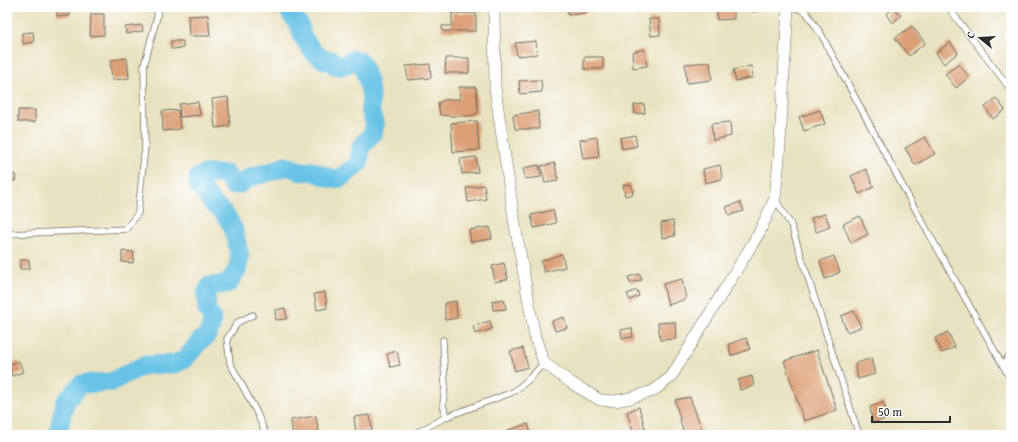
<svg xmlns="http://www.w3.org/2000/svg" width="1018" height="442" viewBox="0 0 1018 442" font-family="'Gentium Book Plus',serif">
  <rect width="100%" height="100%" fill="#fff"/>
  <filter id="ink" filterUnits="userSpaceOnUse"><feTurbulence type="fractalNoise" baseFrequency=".025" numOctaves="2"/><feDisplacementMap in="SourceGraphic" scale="8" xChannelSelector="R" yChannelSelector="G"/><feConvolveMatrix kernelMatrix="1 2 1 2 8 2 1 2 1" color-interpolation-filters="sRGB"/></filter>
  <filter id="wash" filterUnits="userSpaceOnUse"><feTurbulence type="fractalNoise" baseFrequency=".012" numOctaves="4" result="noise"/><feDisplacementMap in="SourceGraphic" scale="16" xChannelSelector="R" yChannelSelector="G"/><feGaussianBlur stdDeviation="0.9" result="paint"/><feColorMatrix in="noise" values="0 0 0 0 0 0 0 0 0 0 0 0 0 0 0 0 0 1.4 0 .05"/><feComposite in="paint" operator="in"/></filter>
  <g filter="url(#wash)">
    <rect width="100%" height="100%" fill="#e9e2c0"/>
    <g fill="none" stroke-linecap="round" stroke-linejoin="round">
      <path stroke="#68c3e6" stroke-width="19" d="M58,435L59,428L65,402L81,384L112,382L122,376L145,365L175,364L185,359L200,341L206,337L211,327L212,318L207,310L206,294L210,286L220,285L229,283L237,270L240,257L233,228L228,219L222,211L214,205L198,184V178L205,174H226L232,185H238L251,177L273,171L285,166L293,168L301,172L312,171L333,179L341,178L359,163L361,147L373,133L375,125L370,110L371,96L368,82L362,64L359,61L353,59C347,64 344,67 336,66L332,60L326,61L315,54L311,49L302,36L300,26L291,15V7"/>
    </g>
    <g id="blocks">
      <path fill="#db9e75" d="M57,7H69L70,16H57Z
        M567,7H586V13L568,15Z
        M751,7H767V9L752,12Z
        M734,8V19L717,20V9Z
        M894,8L901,16L892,23L886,14Z
        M452,13H476V31H442V26H452Z
        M91,14H104V35L90,36Z
        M208,15L210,36H189L188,16Z
        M649,19H659L660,35L651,36Z
        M142,25L143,31L126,34L125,27Z
        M912,26L925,43L909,56L895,38Z
        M33,32L34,42L23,44L22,33Z
        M171,41H183V48L171,49Z
        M536,41L537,54L517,56L515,43Z
        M950,42L958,53L944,64L936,53Z
        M644,49L647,66L633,68L632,52Z
        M584,57H603V69H584Z
        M127,58L129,78L112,80L110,60Z
        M446,58H469V73H445Z
        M710,62L712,80L687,83L685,64Z
        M430,64L431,78L408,80L406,66Z
        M959,64L969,77L956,88L945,74Z
        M751,66L753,77L736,81L733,70Z
        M541,80L542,92L520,94L519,81Z
        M459,87H476L478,113L470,116H451L440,115L438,103L444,100L460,99Z
        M7,92H10V108H7Z
        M228,97L230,126L215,128L212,99Z
        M996,98L1005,110L993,119L985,107Z
        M198,102L200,115L180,117L179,104Z
        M644,104L645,113L635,114L634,105Z
        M18,110H35V122H18Z
        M178,110L180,129L163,131L162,111Z
        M820,110L825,124L804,131L799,117Z
        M538,111L539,129H515L513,115Z
        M477,121L479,150L453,152L451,123Z
        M730,122L731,136L713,140L711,124Z
        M635,135L637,146L622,149L620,138Z
        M597,137L599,157L583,159L580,140Z
        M925,137L935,154L915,165L905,148Z
        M476,157L478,172L462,174L460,159Z
        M555,163L558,181L545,183L541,166Z
        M539,165L541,177L525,179L523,168Z
        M720,165L722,179L705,183L703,169Z
        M866,169L874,187L859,194L851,176Z
        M8,174L16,175L15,181L8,180Z
        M631,184L633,194L625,196L623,185Z
        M484,185L486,199L468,202L466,188Z
        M740,202L744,211L729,215L726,207Z
        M553,210L556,223L534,228L531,215Z
        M825,214L830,227L816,232L811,218Z
        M860,216L868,234L851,243L843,224Z
        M673,221L675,236L662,238L661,223Z
        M490,227L492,239L471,242L469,230Z
        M122,251L134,252L133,263L122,262Z
        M562,254L565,267L544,272L541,261Z
        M834,256L840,272L825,279L820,261Z
        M20,260H29L30,269H20Z
        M504,263L508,279L495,282L492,266Z
        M640,274L642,280L630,283L628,277Z
        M682,279L686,299L668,305L663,284Z
        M637,290L639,296L630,300L627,294Z
        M325,292L327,308L317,310L314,294Z
        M504,299L506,309L493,310L492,301Z
        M456,301L457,318L445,320V303Z
        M285,308L287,319L276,320L275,310Z
        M854,311L861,327L847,332L841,316Z
        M564,317L567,328L555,331L552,321Z
        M490,321L492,329L475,334L473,326Z
        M675,322L676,339L660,340L658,323Z
        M632,328L633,337L622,338L621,330Z
        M948,332L955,347L942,353L935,338Z
        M746,338L750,349L731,356L729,344Z
        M523,348L528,367L515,371L510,351Z
        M817,350L837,410L804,421L784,361Z
        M397,351L400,365L390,367L387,354Z
        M871,358L875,374L858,379L855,364Z
        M19,361L23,372L12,376L8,365Z
        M752,376L754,386L740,390L738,380Z
        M690,397L704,435H684L675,400Z
        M883,402L889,417L873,423L870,407Z
        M639,407L647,435H634L627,412Z
        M370,415L372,430L356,432L354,417Z
        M316,416L319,435H293L291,420Z
        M528,424L531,434L528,435H510L508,430Z"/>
    </g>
  </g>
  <g filter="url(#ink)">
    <use href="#blocks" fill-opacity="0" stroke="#6e6b5f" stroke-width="1"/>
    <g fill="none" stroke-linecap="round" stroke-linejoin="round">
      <defs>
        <path id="lane" d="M794,7L806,12L821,34L908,196L1011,380
          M948,7L1011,90
          M775,199L791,225L859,435
          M7,234L126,229L138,213L145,147L144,66L157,17L158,7
          M253,315L238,322L227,339L230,363L257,413L266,435
          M443,340L445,385L443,404L446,417
          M1003,366L1011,352
          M412,435L446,417L513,392L527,381L544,363"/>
        <path id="street" d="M494,7L495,88L514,219L535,337L544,363L573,384L600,400L615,401L630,398L653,391L671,377L759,233L775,198L779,159L788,7"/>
      </defs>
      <use href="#lane" stroke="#6e6b5f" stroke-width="7"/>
      <use href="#street" stroke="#6e6b5f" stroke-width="12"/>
      <use href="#lane" stroke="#fff" stroke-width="5.5"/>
      <use href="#street" stroke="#fff" stroke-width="11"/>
    </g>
  </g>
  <rect width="1018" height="442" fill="none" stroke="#fff" stroke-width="24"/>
  <g transform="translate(980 38) rotate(288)" stroke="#ffffff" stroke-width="3" paint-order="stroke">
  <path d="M0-3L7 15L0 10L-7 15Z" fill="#2b2b2b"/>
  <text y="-6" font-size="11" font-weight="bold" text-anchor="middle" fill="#2b2b2b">С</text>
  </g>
  <path d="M872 416v6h78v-6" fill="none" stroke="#2b2b2b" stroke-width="2"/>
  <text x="878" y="416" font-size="12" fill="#2b2b2b" stroke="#ffffff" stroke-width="3" paint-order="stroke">50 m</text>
</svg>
